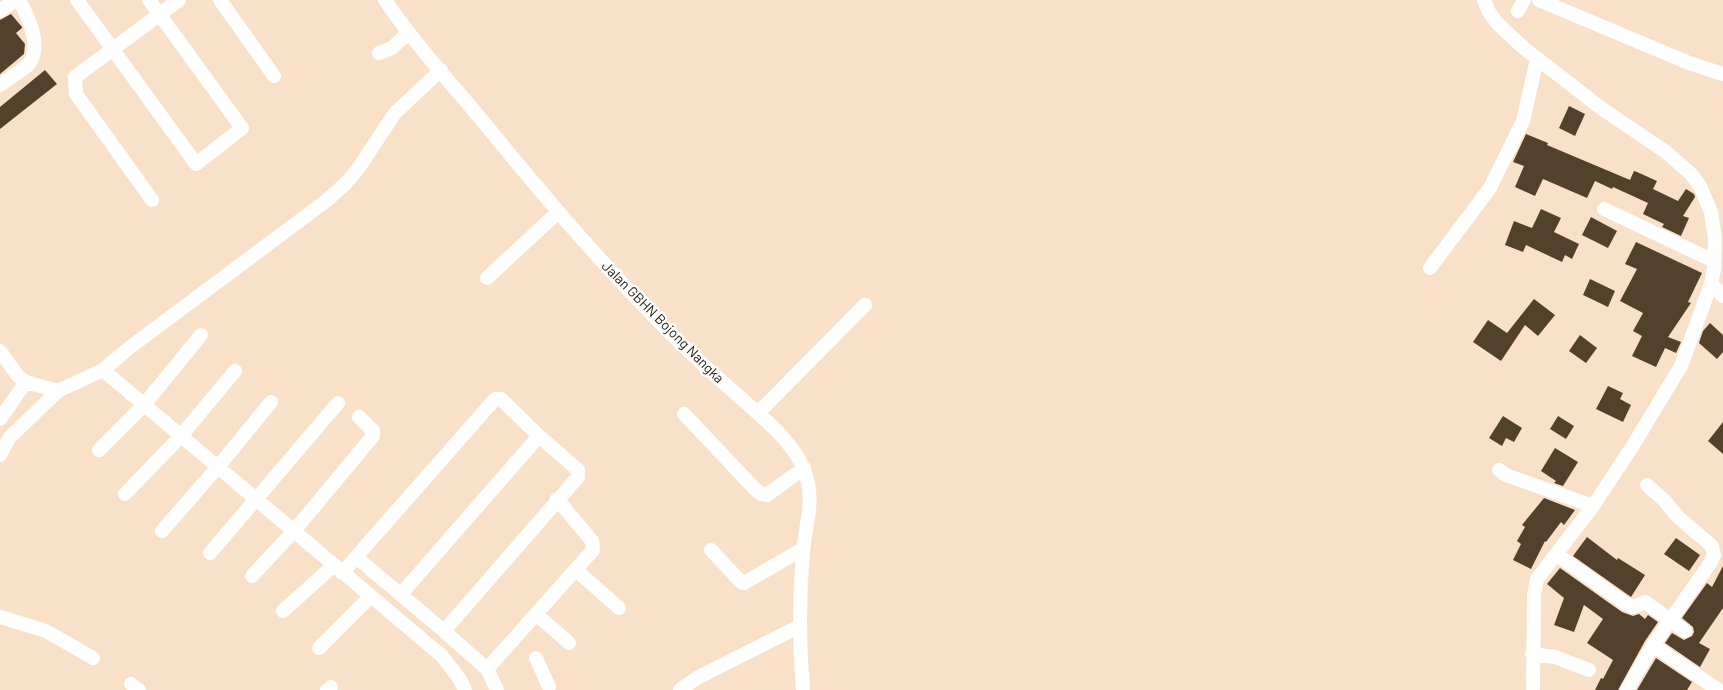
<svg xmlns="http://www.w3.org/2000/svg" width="1723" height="690" viewBox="0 0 1723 690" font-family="Barlow,sans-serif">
  <rect width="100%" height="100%" fill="#f8e1c8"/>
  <path fill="#54412c" d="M11,14L22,27V28L16,33L25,44L24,54L0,74V20Z
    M45,70L57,84L0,129V107Z
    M1569,106L1585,114L1575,136L1559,128Z
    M1526,134L1548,143L1547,145L1630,180L1634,171L1637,172L1657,181L1653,189L1678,201L1686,189L1694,194L1695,197L1683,216L1689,218L1681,236L1662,227L1664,224L1643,214L1648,203L1613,187L1612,189L1595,181L1587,198L1543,179L1535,196L1515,187L1524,166L1513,162Z
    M1541,209L1561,218L1554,232L1579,244L1572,259L1565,255L1562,262L1526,245L1523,252L1505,245L1514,221L1532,228Z
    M1591,217L1617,231L1608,248L1582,235Z
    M1636,242L1702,273L1688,302L1691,303L1668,337L1681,342L1676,353L1665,348L1656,367L1632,356L1642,336L1633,331L1643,313L1620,301L1637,269L1625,264Z
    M1590,279L1615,291L1608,307L1583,295Z
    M1534,299L1555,315L1538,336L1525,325L1501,361L1473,342L1488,320L1507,333Z
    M1710,323L1723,335V352L1717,359L1699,343L1703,331Z
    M1580,335L1597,348L1586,363L1569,351Z
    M1608,386L1623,393L1620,399L1631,405L1623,422L1596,409Z
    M1503,416L1522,428L1514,442L1506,438L1502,446L1489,438Z
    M1558,416L1574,426L1566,439L1550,429Z
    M1723,422V454L1708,441Z
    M1555,448L1578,462L1563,486L1554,483L1556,481L1541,471Z
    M1544,498L1575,510L1564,525L1561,522L1546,542L1545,541L1531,569L1513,560L1521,544L1517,541L1525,527L1522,525Z
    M1587,537L1617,560L1618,558L1645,575L1631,597L1573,556Z
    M1676,538L1700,555L1689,571L1664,554Z
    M1723,566V608L1699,643L1710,649L1700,667L1665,643L1672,633L1684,640L1692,636L1694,632L1693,627L1682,618L1707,583L1712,587Z
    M1560,568L1622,612L1633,616L1639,614L1645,619L1648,615L1658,622L1645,641L1618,690H1595L1601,678L1603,679L1613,660L1587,643L1603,619L1584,605L1574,632L1554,625L1564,598L1547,584Z
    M1656,658L1692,682L1687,690H1637Z"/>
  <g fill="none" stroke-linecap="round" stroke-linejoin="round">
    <path stroke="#fff" stroke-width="14" d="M77,0L196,164L242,128L149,0
      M220,0L274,76
      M385,0C415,44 451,83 485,124C552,206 621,287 698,360C724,384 751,406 777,431C792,447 803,461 808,483C813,506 805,528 803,552C799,598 799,644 803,690
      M1484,0L1489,12L1497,23L1525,49L1601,108L1666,152L1691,174L1700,186L1711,212L1715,239L1714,269L1711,284L1681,366L1632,447L1593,506L1537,579L1534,595L1533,690
      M1539,0L1689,63L1723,74
      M0,11L15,0
      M1518,11L1524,0
      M379,53L392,48L408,33
      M0,85C8,79 23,70 29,64C42,46 28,16 19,0
      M152,200L76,94L75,77L179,0
      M1604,209L1714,261
      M1430,268L1490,188L1523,121L1537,59
      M487,278L558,212
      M1711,284L1723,296
      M0,351L18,376L26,382L58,391L103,370L442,656L459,678L465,690
      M103,370L129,348L326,201L345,184L358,169L395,113L441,70
      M758,413L865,305
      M684,414L755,489L761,494L767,495L804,468
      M0,419L26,382
      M99,450L143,406L201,335
      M0,455L9,438L58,391
      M1499,470L1506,475L1593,506
      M1647,485L1664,500L1678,517L1712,546L1714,555L1711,562L1653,645L1718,690
      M125,494L180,437L235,371
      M162,531L217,468L271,402
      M711,550L741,582L744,583L803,549
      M210,553L338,403
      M1556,554L1626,604L1633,607L1645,602L1685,631
      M356,557L495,399H501L539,436L578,470V477L444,631
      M576,570L619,608
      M342,573L356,557L444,631L487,669L497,690
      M252,576L293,532L373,436V431L359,417
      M401,594L539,436
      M283,611L333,566
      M536,614L569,643
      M0,617L46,631L93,658
      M319,648L370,597
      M1532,654L1555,657L1589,670
      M536,658L549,687
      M487,669L593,550L592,541L557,499
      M131,684L139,690
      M327,690L331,687
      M680,690L697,678L800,626
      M1627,690L1653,645"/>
  </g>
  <g text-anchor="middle" stroke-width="5" stroke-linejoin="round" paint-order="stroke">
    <g font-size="14" fill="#292017" stroke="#fff">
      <text transform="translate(663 322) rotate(45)" y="5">Jalan GBHN Bojong Nangka</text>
    </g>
  </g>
</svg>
